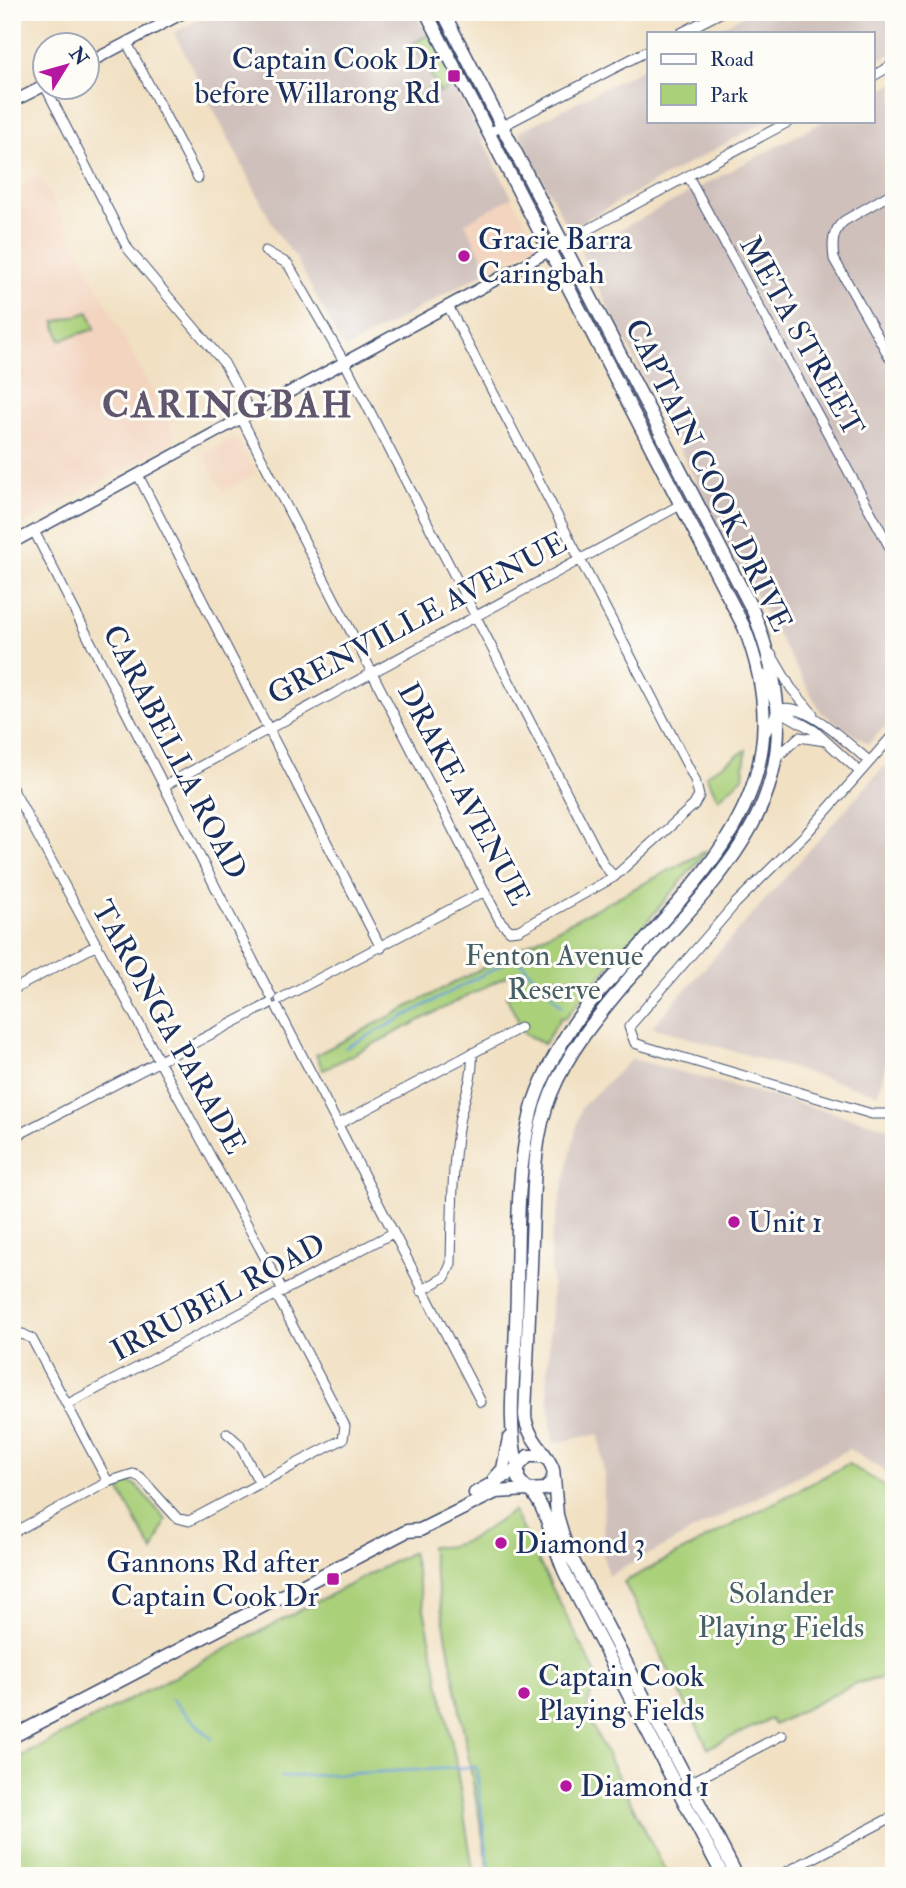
<svg xmlns="http://www.w3.org/2000/svg" width="906" height="1888" viewBox="0 0 906 1888" font-family="'IM FELL Double Pica',serif">
  <rect width="100%" height="100%" fill="#fdfcf7"/>
  <filter id="ink" filterUnits="userSpaceOnUse"><feTurbulence type="fractalNoise" baseFrequency=".0143" numOctaves="2"/><feDisplacementMap in="SourceGraphic" scale="14" xChannelSelector="R" yChannelSelector="G"/><feConvolveMatrix kernelMatrix="1 2 1 2 8 2 1 2 1" color-interpolation-filters="sRGB"/></filter>
  <filter id="wash" filterUnits="userSpaceOnUse"><feTurbulence type="fractalNoise" baseFrequency=".00686" numOctaves="4" result="noise"/><feDisplacementMap in="SourceGraphic" scale="28" xChannelSelector="R" yChannelSelector="G"/><feGaussianBlur stdDeviation="1.57" result="paint"/><feColorMatrix in="noise" values="0 0 0 0 0 0 0 0 0 0 0 0 0 0 0 0 0 1.4 0 .05"/><feComposite in="paint" operator="in"/></filter>
  <g filter="url(#wash)">
    <rect width="100%" height="100%" fill="#f1e0c2"/>
    <path fill="#f3d4bf" d="M40,175L177,440L12,530V190Z
      M512,197L537,245L489,270L465,223Z
      M233,438L238,439L256,474L223,492L203,454Z"/>
    <path fill="#cfc0bb" d="M213,12H415L427,35L413,43L440,93L454,86L512,197L465,223L489,270L347,348L342,346L296,258L277,233L174,33Z
      M750,12H894V52L873,64V33H709Z
      M649,65V121H767L568,229L519,132Z
      M894,83V716L868,744L821,712L738,565L580,251L824,121H873V94Z
      M894,755V1032L878,1094L652,1027Z
      M632,1059L894,1129V1477L849,1449L608,1576L603,1555L604,1476L599,1434L553,1443L547,1384L552,1286L550,1245L581,1107Z"/>
    <path fill="#aad07a" stroke="#62806c" stroke-width="2" d="M430,34L456,84L440,93L414,43Z
      M89,312L95,329L60,340L55,322Z
      M746,750L743,777L718,799L706,775Z
      M708,850L564,1019L561,1017L544,1044L525,1034L506,996L521,988L512,973L323,1070L316,1055Z
      M848,1464L894,1491V1582L886,1631L890,1670L887,1677L856,1683L774,1725L770,1719L708,1748L624,1582Z
      M129,1483L136,1485L166,1520L153,1552L119,1489Z
      M513,1511L596,1674L586,1713L668,1876H490L430,1546C461,1552 488,1528 513,1511Z
      M412,1552L455,1758L474,1876H12V1761Z"/>
    <g fill="none" stroke-linecap="round" stroke-linejoin="round">
      <path stroke="#6b9fd7" stroke-width="2.5" d="M345,1048L512,959L522,963L562,1006
        M171,1699L212,1739
        M281,1777L476,1767L490,1876"/>
    </g>
  </g>
  <g filter="url(#ink)">
    <g fill="none" stroke-linecap="round" stroke-linejoin="round">
      <defs>
        <path id="minor" d="M446,18L457,12
          M681,33L722,12
          M127,43L198,178
          M873,76L894,64
          M46,88L128,249L224,363L251,413
          M489,133L649,50
          M688,176L894,555
          M894,192L844,221C832,231 832,244 834,259L894,365
          M563,243L790,121
          M265,251L288,264L347,367L604,865L614,877
          M241,418L500,921L510,931L519,930L614,877L694,805L699,796L695,780L448,306
          M138,475L381,948
          M34,531L271,996
          M771,654L791,688L813,714
          M763,675L778,710L815,731L860,772
          M766,732L778,710C804,699 849,745 869,761
          M894,734L806,834L736,903L629,1027L635,1043L643,1046L872,1114H887L894,1109
          M775,759L799,737L825,741
          M164,786L682,504
          M12,788L283,1291
          M12,990L97,945
          M280,999L485,891
          M277,1007L481,1402
          M337,1125L520,1028
          M12,1138L269,1004
          M421,1291L445,1277L451,1264C452,1217 452,1168 459,1122C464,1097 474,1078 472,1053
          M12,1336L23,1334L32,1339L108,1482
          M68,1404L391,1234
          M227,1433L239,1444L260,1484
          M12,1533L108,1482L133,1474L140,1477L177,1518L189,1521L343,1439L345,1426L276,1294
          M688,1784L782,1735
          M779,1876L894,1816"/>
        <path id="tertiary" d="M88,63L185,12
          M12,102L46,85
          M12,543L549,251"/>
        <path id="secondary" d="M426,12L744,627C805,782 713,862 619,970C597,994 573,1020 558,1050C547,1069 536,1091 531,1113C514,1180 519,1255 516,1324C515,1369 506,1423 518,1467
          M443,12L753,611C823,788 735,858 627,981C597,1017 569,1050 551,1094C532,1140 534,1192 532,1240C530,1299 527,1357 525,1415C527,1448 572,1467 545,1489L528,1490L518,1479V1467L528,1456H544
          M554,1478L557,1515L567,1549L737,1876
          M494,1479L503,1469L509,1438
          M531,1491C551,1515 552,1547 566,1575L723,1876
          M475,1493L518,1469
          M12,1737L407,1531L420,1530L496,1492L528,1490"/>
      </defs>
      <use href="#minor" stroke="#3b4a6d" stroke-width="11"/>
      <use href="#tertiary" stroke="#3b4a6d" stroke-width="13"/>
      <use href="#secondary" stroke="#3b4a6d" stroke-width="15"/>
      <use href="#minor" stroke="#fff" stroke-width="9"/>
      <use href="#tertiary" stroke="#fff" stroke-width="10"/>
      <use href="#secondary" stroke="#fff" stroke-width="12"/>
    </g>
  </g>
  <g fill="#b5179e" stroke="#fdfcf7" stroke-width="2.5">
    <rect x="447" y="69" width="14" height="14" rx="3.5"/>
    <circle cx="464" cy="256" r="7"/>
    <circle cx="734" cy="1222" r="7"/>
    <circle cx="501" cy="1543" r="7"/>
    <rect x="326" y="1572" width="14" height="14" rx="3.5"/>
    <circle cx="524" cy="1693" r="7"/>
    <circle cx="566" cy="1786" r="7"/>
  </g>
  <g text-anchor="middle" stroke-width="6" stroke-linejoin="round" paint-order="stroke">
    <g font-size="30" fill="#1b2f5e" stroke="#fdfcf7" text-anchor="start">
      <text x="440" y="69" text-anchor="end">Captain Cook Dr<tspan x="440" dy="34">before Willarong Rd</tspan></text>
      <text x="478" y="249">Gracie Barra<tspan x="478" dy="34">Caringbah</tspan></text>
      <text x="748" y="1232">Unit 1</text>
      <text x="515" y="1553">Diamond 3</text>
      <text x="319" y="1572" text-anchor="end">Gannons Rd after<tspan x="319" dy="34">Captain Cook Dr</tspan></text>
      <text x="538" y="1686">Captain Cook<tspan x="538" dy="34">Playing Fields</tspan></text>
      <text x="580" y="1796">Diamond 1</text>
    </g>
    <g font-size="30" fill="#1b2f5e" stroke="#fdfcf7">
      <text transform="translate(802 336) rotate(61)" y="10">META STREET</text>
      <text transform="translate(709 475) rotate(64)" y="10">CAPTAIN COOK DRIVE</text>
      <text transform="translate(417 618) rotate(-28)" y="10">GRENVILLE AVENUE</text>
      <text transform="translate(175 752) rotate(63)" y="10">CARABELLA ROAD</text>
      <text transform="translate(464 794) rotate(62)" y="10">DRAKE AVENUE</text>
      <text transform="translate(169 1027) rotate(61)" y="10">TARONGA PARADE</text>
      <text transform="translate(218 1297) rotate(-28)" y="10">IRRUBEL ROAD</text>
    </g>
    <g font-size="30" fill="#465f66" stroke="#fdfcf7">
      <text x="554" y="965">Fenton Avenue<tspan x="554" dy="34">Reserve</tspan></text>
      <text x="781" y="1603">Solander<tspan x="781" dy="34">Playing Fields</tspan></text>
    </g>
    <g font-size="37" font-weight="bold" letter-spacing="2" fill="#60566d" stroke="#fdfcf7">
      <text x="228" y="417">CARINGBAH</text>
    </g>
  </g>
  <rect width="906" height="1888" fill="none" stroke="#fdfcf7" stroke-width="42"/>
  <rect x="647" y="32" width="228" height="91" fill="#fdfcf7" stroke="#a3aaba" stroke-width="2"/>
  <rect x="661" y="54" width="35" height="10" fill="#ffffff" stroke="#a3aaba" stroke-width="2"/>
  <text x="710" y="66" font-size="21" fill="#1b2f5e">Road</text>
  <rect x="661" y="84" width="35" height="21" fill="#aad07a" stroke="#a3aaba" stroke-width="2"/>
  <text x="710" y="102" font-size="21" fill="#1b2f5e">Park</text>
  <g transform="translate(66 66) rotate(53)"><circle r="33" fill="#fdfcf7" stroke="#a3aaba" stroke-width="2"/>
  <path d="M0-5L12 26L0 18L-12 26Z" fill="#b5179e"/>
  <text y="-10" font-size="19" font-weight="bold" text-anchor="middle" fill="#1b2f5e">N</text>
  </g>
</svg>
